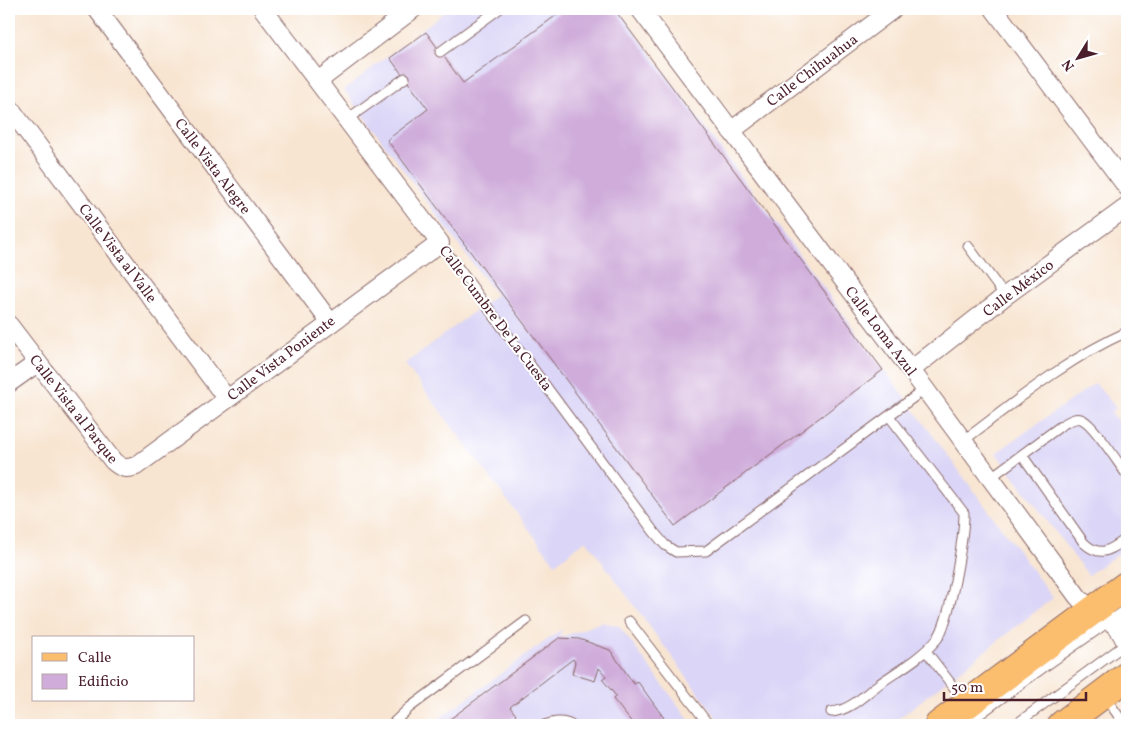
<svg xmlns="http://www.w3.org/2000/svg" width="1136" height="734" viewBox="0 0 1136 734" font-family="Vollkorn,serif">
  <rect width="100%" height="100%" fill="#fff"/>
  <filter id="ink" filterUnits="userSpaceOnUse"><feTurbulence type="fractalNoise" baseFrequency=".02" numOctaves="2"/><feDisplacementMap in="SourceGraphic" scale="10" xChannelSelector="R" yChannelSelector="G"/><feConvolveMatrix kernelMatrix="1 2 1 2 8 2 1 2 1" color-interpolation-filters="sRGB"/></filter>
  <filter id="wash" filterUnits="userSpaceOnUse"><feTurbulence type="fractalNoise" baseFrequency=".0096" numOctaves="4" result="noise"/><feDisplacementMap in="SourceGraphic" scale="20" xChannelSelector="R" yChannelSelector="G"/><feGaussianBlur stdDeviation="1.12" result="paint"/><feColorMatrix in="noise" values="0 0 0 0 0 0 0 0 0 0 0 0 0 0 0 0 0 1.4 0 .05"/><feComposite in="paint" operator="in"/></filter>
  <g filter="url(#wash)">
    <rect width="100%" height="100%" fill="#f8e5d1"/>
    <path fill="#dbd6f7" d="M448,9H618L1053,598L890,725H722L586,540L555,564L405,364L496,295L344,90Z
      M1095,383L1116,408L1111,412L1127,434V547L1088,575L996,453Z
      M602,622L619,626L693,725H430L562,629L559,638Z"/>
    <g id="blocks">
      <path fill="#cfacda" d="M565,9H614L883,370L675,526L387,140L428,109L390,58L426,32L463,83Z
        M559,638L579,639L610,650L634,684L638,682L669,725H634L613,699L616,696L602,679L606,676L599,668L595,681L572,674L575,662L573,659L510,707L516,715L502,725H442Z"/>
    </g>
  </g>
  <g filter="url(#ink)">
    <use href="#blocks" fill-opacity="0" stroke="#876465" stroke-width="1"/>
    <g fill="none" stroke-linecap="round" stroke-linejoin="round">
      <defs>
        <path id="service" d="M440,52L499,9
          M346,120L405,78
          M440,243L654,532L665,545L676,552L706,551L925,389
          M968,246L1005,296
          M963,441C1016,401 1066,359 1127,332
          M1022,455L1084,543C1101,559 1112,549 1127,538
          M990,478L1062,425C1068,422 1074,417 1081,419C1092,422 1119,464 1127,475
          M629,621L709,725
          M926,651L965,702
          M1105,697L1125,725
          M831,712C850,711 865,694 879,684C899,670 921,658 937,639C950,623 964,536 964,513L889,416
          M391,725L409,708L526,621
          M544,725C554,722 562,720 571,725
          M965,725L1044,667L1127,609
          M1015,725L1127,643"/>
        <path id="minor" d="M97,9L330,322
          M640,9L925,389L1078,597C1083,602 1087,607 1093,611C1113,625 1116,620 1127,645
          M994,9L1127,187
          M318,81L413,9
          M9,107L227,399
          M731,131L893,9
          M9,325L113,461C121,468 125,470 136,466L440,243L263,9
          M911,370L1005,296L1127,207
          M9,383L37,363"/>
        <path id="primary" d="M939,725L1127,585
          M1062,725L1127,676"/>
      </defs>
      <use href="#service" stroke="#876465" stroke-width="11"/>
      <use href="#minor" stroke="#876465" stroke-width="20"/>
      <use href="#primary" stroke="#876465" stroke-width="30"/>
      <use href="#service" stroke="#fff" stroke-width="9"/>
      <use href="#minor" stroke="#fff" stroke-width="18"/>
      <use href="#primary" stroke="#fbbd6e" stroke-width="28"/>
    </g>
  </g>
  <g text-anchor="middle" stroke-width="4" stroke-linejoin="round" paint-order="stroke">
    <g font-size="15" fill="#4a1f2b" stroke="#fff">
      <text transform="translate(812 70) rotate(-37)" y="5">Calle Chihuahua</text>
      <text transform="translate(213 166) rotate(53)" y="5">Calle Vista Alegre</text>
      <text transform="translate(118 253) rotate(53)" y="5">Calle Vista al Valle</text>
      <text transform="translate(1018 288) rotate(-37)" y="5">Calle México</text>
      <text transform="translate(496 318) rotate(53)" y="5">Calle Cumbre De La Cuesta</text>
      <text transform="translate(881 331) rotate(53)" y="5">Calle Loma Azul</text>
      <text transform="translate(281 358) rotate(-37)" y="5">Calle Vista Poniente</text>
      <text transform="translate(74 409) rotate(52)" y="5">Calle Vista al Parque</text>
    </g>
  </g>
  <rect width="1136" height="734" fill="none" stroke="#fff" stroke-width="30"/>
  <rect x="32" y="636" width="162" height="65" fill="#ffffff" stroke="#b7a5aa"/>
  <rect x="42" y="653" width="25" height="8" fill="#fbbd6e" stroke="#b7a5aa"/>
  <text x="78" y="662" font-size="15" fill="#4a1f2b">Calle</text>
  <rect x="42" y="674" width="25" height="15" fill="#cfacda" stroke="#b7a5aa"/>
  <text x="78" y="686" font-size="15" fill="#4a1f2b">Edificio</text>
  <g transform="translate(1078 58) rotate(233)" stroke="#ffffff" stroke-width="4" paint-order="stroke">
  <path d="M0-4L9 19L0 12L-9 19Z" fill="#4a1f2b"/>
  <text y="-8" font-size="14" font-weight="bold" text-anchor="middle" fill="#4a1f2b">N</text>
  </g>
  <path d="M944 692v8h142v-8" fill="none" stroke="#4a1f2b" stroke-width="2.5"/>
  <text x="951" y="692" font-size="15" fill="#4a1f2b" stroke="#ffffff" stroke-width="4" paint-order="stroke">50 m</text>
</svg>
